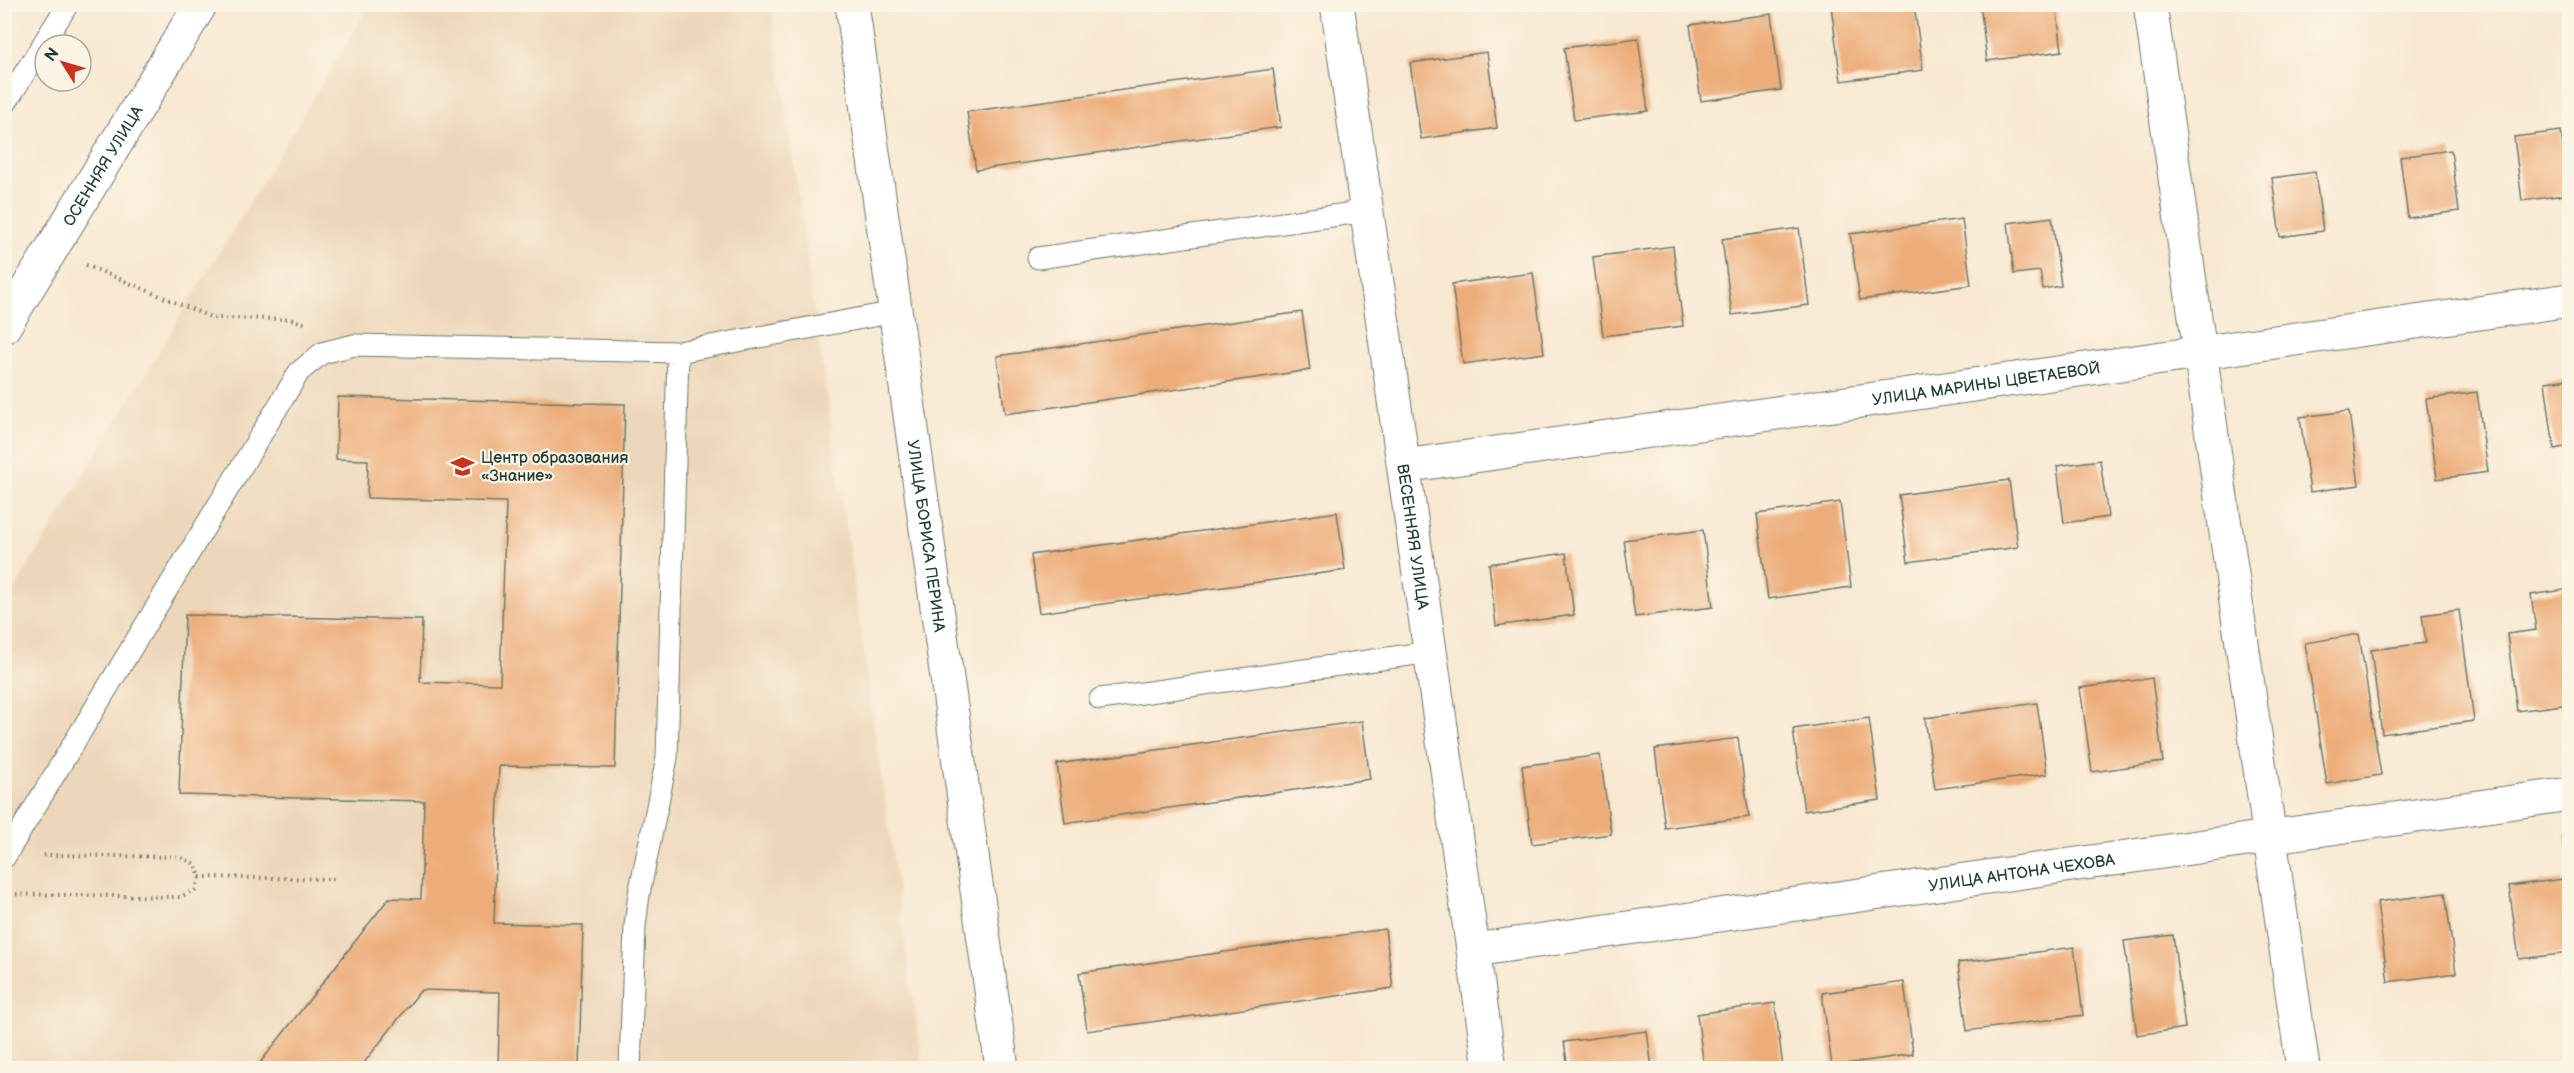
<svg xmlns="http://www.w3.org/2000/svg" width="2574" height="1073" viewBox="0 0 2574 1073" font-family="'Balsamiq Sans',sans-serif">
  <rect width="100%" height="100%" fill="#fcf5e5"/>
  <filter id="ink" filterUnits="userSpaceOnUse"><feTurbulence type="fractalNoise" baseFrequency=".0167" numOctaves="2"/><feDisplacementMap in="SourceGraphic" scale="12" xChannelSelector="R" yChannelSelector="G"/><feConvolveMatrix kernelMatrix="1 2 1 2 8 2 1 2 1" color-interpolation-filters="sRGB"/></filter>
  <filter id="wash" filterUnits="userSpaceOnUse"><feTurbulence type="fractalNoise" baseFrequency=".008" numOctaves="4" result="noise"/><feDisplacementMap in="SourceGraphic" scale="24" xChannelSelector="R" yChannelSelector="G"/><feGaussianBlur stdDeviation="1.35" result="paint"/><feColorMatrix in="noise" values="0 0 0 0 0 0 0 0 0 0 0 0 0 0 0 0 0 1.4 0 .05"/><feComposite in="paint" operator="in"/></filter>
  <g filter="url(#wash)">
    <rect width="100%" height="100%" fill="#f8e8d1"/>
    <path fill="#edd7ba" d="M370,5H771L923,1068H5L4,606Z"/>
    <g id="blocks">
      <path fill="#edad7a" d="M1840,4H1914L1923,70L1841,81L1831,6Z
        M1980,4H2056L2062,51L1987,61Z
        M1771,14L1781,90L1701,101L1690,25Z
        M1638,38L1648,111L1574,120L1564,48Z
        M1487,52L1497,128L1421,139L1410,63Z
        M1273,69L1281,127L976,170L967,112Z
        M2561,131L2570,194L2522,201L2514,137Z
        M2451,150L2459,211L2408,218L2400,157Z
        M2315,172L2323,231L2280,237L2272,178Z
        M2052,217L2061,286L2043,289L2040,271L2014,274L2008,223Z
        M1962,219L1971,285L1860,300L1850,234Z
        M1799,228L1809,305L1732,315L1722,239Z
        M1673,246L1683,326L1603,336L1593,257Z
        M1533,273L1544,353L1463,364L1452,284Z
        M1302,312L1310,370L1005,414L997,356Z
        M2570,379V446L2554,449L2545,382Z
        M2477,392L2488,472L2437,479L2426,399Z
        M338,397L625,404L615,768L499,766L494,923L583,925L579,1068H498L500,992L421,990L360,1068H256L389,898L421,899L424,801L179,795L185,615L422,620L420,682L500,684L506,502L367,498L368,460L336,459Z
        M2349,411L2359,485L2310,492L2300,417Z
        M2100,460L2108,517L2064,523L2057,466Z
        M2009,480L2018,547L1908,562L1899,495Z
        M1840,502L1851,587L1768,599L1757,514Z
        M1337,512L1345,570L1039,613L1031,555Z
        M1703,530L1713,607L1635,617L1624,540Z
        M1566,553L1574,615L1496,626L1489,564Z
        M2570,589V704L2517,711L2507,634L2536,630L2531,595Z
        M2459,610L2474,721L2382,734L2371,650L2426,643L2422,615Z
        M2359,634L2381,775L2327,784L2305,643Z
        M2152,678L2163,762L2092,772L2080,688Z
        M2037,703L2047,774L1935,789L1925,718Z
        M1869,718L1880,800L1804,811L1793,729Z
        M1362,721L1370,779L1065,823L1057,764Z
        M1738,738L1749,817L1665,828L1655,749Z
        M1600,755L1611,834L1532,844L1522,766Z
        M2570,833V855H2568L2565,834Z
        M2563,879L2570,929V953L2519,959L2509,886Z
        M2445,893L2456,973L2388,982L2377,902Z
        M1385,929L1393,988L1087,1031L1079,973Z
        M2173,935L2185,1028L2137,1035L2124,941Z
        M2074,947L2083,1015L1967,1031L1958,963Z
        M1904,982L1913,1054L1832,1066L1822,993Z
        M1775,1003L1783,1068H1704L1697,1014Z
        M1647,1031L1652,1068H1568L1564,1042Z"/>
    </g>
  </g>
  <g filter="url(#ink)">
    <use href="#blocks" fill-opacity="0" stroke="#6b796b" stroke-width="1.5"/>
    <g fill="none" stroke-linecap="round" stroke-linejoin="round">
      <defs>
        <path id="lane" d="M4,106L68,4
          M1038,258L1367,211
          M1100,699L1430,652
          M4,858L299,372L322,353L354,345L678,352L895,312
          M630,1068L635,926L639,894L667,758L678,352"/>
        <g id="street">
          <path id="s1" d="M852,4L1002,1068"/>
          <path id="s2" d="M1337,4L1490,1068"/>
          <path d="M2150,4L2303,1068"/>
          <path id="s3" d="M4,327L201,4"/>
          <path id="s4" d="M1404,466L2570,300"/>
          <path id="s5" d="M1473,950L2570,794"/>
        </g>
      </defs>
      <use href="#lane" stroke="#6b796b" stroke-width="23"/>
      <use href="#street" stroke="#6b796b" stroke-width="35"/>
      <path stroke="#6b796b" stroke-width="4" stroke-dasharray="1.5 4.5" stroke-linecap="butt" d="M86,265L213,318L290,319L307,324
        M200,877L334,879
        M4,894L180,897L195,890L200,877L195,864L181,857L44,855"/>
      <use href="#lane" stroke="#fff" stroke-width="21"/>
      <use href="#street" stroke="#fff" stroke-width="33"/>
    </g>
  </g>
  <defs>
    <symbol id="school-bare" viewBox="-9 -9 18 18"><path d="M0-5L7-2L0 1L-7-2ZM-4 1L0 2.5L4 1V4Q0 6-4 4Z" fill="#c8321e" stroke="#fcf5e5" stroke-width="2.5" paint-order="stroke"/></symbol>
  </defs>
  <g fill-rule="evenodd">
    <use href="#school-bare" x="446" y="450" width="33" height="33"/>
  </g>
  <g text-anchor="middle" stroke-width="4.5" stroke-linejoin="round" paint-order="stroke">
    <g font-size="16" fill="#1f3d34" stroke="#fcf5e5">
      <text dy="6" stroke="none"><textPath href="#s3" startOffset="189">ОСЕННЯЯ УЛИЦА</textPath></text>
      <text dy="6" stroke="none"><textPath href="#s4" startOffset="588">УЛИЦА МАРИНЫ ЦВЕТАЕВОЙ</textPath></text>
      <text dy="6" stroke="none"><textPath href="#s1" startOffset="537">УЛИЦА БОРИСА ПЕРИНА</textPath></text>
      <text dy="6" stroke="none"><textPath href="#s2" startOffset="538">ВЕСЕННЯЯ УЛИЦА</textPath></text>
      <text dy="6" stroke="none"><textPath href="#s5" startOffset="554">УЛИЦА АНТОНА ЧЕХОВА</textPath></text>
    </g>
    <g font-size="16" fill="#1f3d34" stroke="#fcf5e5" text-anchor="start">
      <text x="481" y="463">Центр образования<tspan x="481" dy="18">«Знание»</tspan></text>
    </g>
  </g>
  <rect width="2574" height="1073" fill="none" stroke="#fcf5e5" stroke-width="24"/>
  <g transform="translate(63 63) rotate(307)"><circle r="28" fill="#fcf5e5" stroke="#a4ab9e" stroke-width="1.5"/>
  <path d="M0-4.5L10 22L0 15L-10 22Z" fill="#c8321e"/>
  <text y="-9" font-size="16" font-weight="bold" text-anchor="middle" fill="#1f3d34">N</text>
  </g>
</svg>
